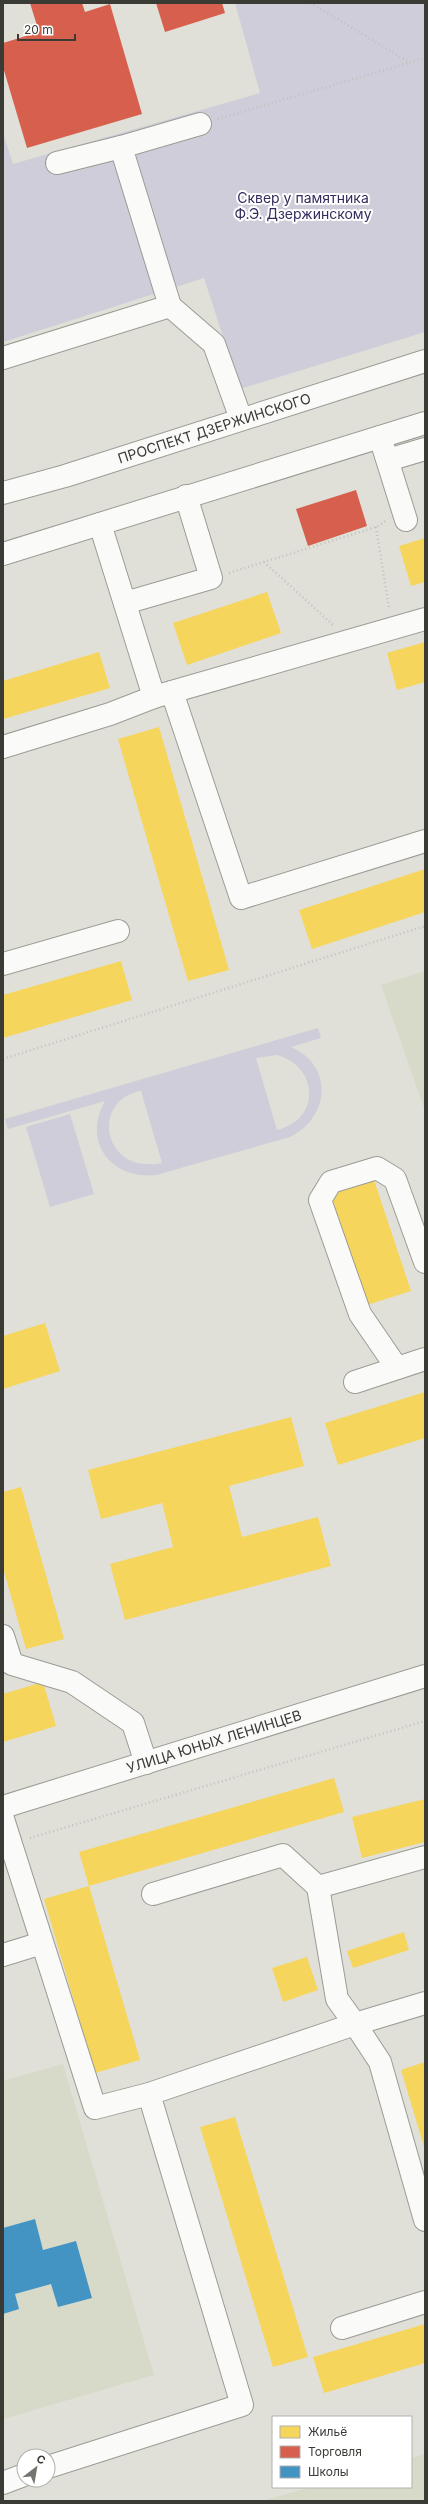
<svg xmlns="http://www.w3.org/2000/svg" width="428" height="2504" viewBox="0 0 428 2504" font-family="Inter,sans-serif">
  <rect width="100%" height="100%" fill="#e0e0d8"/>
  <path fill="#d8dac9" d="M425,971V1111L381,985Z
    M63,2064L154,2375L3,2419V2081Z
    M425,2454V2501H262L311,2487H411V2458Z"/>
  <path fill="#cecdd9" fill-rule="evenodd" d="M235,3H425V332L240,389L204,278L3,342V133L13,164L260,93Z
    M318,1028L321,1038L291,1047C334,1065 330,1117 290,1137L156,1175C111,1180 82,1142 105,1101L8,1129L5,1119ZM277,1055C319,1067 321,1119 277,1130L256,1058ZM141,1091L162,1163C101,1175 91,1099 141,1091Z
    M70,1114L94,1194L50,1207L26,1127Z"/>
  <path fill="#f6d55c" d="M425,538V582L411,586L399,546Z
    M267,592L281,633L187,665L173,623Z
    M425,642V682L397,690L387,653Z
    M99,652L110,688L3,719V681Z
    M159,727L229,970L188,981L118,739Z
    M425,869V912L312,949L299,910Z
    M121,961L132,1000L3,1038V995Z
    M374,1180L411,1291L367,1305L331,1194Z
    M45,1323L60,1371L3,1389V1336Z
    M425,1392V1438L338,1465L325,1423Z
    M291,1417L304,1466L229,1486L242,1537L318,1517L331,1566L125,1620L110,1564L173,1547L162,1503L101,1519L88,1470Z
    M21,1487L64,1639L26,1649L3,1568V1492Z
    M43,1682L56,1726L3,1742V1694Z
    M334,1778L344,1812L89,1886L79,1852Z
    M425,1799V1842L362,1858L352,1817Z
    M89,1886L140,2060L95,2073L44,1899Z
    M404,1932L409,1950L353,1968L347,1951Z
    M307,1957L318,1990L283,2002L272,1968Z
    M425,2062V2150L401,2070Z
    M235,2117L308,2357L273,2367L200,2127Z
    M425,2324V2363L324,2393L313,2357Z"/>
  <path fill="#d6604d" d="M30,3H82L85,12L110,4L142,114L27,148L3,67V43L39,32Z
    M156,3H222L225,13L165,32Z
    M356,490L367,526L308,546L296,509Z"/>
  <path fill="#4393c3" d="M35,2219L43,2250L76,2241L92,2298L58,2307L51,2284L15,2294L19,2309L3,2314V2228Z"/>
  <g fill="none" stroke-linecap="round" stroke-linejoin="round">
    <defs>
      <g id="minor">
        <path d="M57,163L121,147"/>
        <path d="M170,306L214,344L241,419"/>
        <path d="M3,358L170,306L121,147L200,124"/>
        <path d="M380,437L406,520"/>
        <path d="M388,460L425,449"/>
        <path d="M100,524L154,697L425,619"/>
        <path d="M3,554L425,423"/>
        <path d="M125,603L211,578L186,496"/>
        <path d="M172,692L241,898L425,841"/>
        <path d="M3,747L110,714L154,697"/>
        <path d="M3,964L118,931"/>
        <path d="M397,1368L360,1314L320,1200L331,1182L377,1168L395,1179L425,1262"/>
        <path d="M355,1382L425,1359"/>
        <path d="M3,1636L12,1664L72,1682L133,1723L146,1763"/>
        <path id="s1" d="M3,1807L425,1676"/>
        <path d="M3,1819L95,2108L149,2094"/>
        <path d="M425,1857L318,1887L337,1999L355,2024L425,2003"/>
        <path d="M153,1894L283,1855L318,1887"/>
        <path d="M3,1955L42,1943"/>
        <path d="M342,2328L425,2302"/>
        <path d="M48,2467L242,2405L149,2094L355,2024L380,2062L425,2220"/>
        <path d="M3,2483L24,2475"/>
      </g>
      <g id="major">
        <path id="s2" d="M3,493L65,476L425,361"/>
      </g>
    </defs>
    <use href="#minor" stroke="#9b9c95" stroke-width="24"/>
    <use href="#major" stroke="#9b9c95" stroke-width="24"/>
    <path stroke="#c1c1bf" stroke-width="2.5" stroke-dasharray="1 3" stroke-linecap="butt" d="M310,3L409,62
      M218,119L425,58
      M376,527L389,608
      M264,562L333,625
      M229,573L376,527L386,521
      M3,1059L425,926
      M30,1838L425,1721"/>
    <use href="#minor" stroke="#fafaf9" stroke-width="22"/>
    <use href="#major" stroke="#fafaf9" stroke-width="22"/>
  </g>
  <g text-anchor="middle" stroke-width="4" stroke-linejoin="round" paint-order="stroke">
    <g font-size="14" fill="#352b5d" stroke="#fff">
      <text x="303" y="203">Сквер у памятника<tspan x="303" dy="16">Ф.Э. Дзержинскому</tspan></text>
    </g>
    <g font-size="14" fill="#3a3b35" stroke="#fff">
      <text dy="5" stroke="none"><textPath href="#s2" startOffset="221">ПРОСПЕКТ ДЗЕРЖИНСКОГО</textPath></text>
      <text dy="5" stroke="none"><textPath href="#s1" startOffset="221">УЛИЦА ЮНЫХ ЛЕНИНЦЕВ</textPath></text>
    </g>
  </g>
  <rect width="428" height="2504" fill="none" stroke="#3a3b35" stroke-width="8"/>
  <rect x="272" y="2416" width="140" height="72" fill="#ffffff" stroke="#b0b1ae"/>
  <rect x="280" y="2426" width="20" height="12" fill="#f6d55c" stroke="#b0b1ae"/>
  <text x="308" y="2436" font-size="12" fill="#3a3b35">Жильё</text>
  <rect x="280" y="2446" width="20" height="12" fill="#d6604d" stroke="#b0b1ae"/>
  <text x="308" y="2456" font-size="12" fill="#3a3b35">Торговля</text>
  <rect x="280" y="2466" width="20" height="12" fill="#4393c3" stroke="#b0b1ae"/>
  <text x="308" y="2476" font-size="12" fill="#3a3b35">Школы</text>
  <g transform="translate(36 2468) rotate(31)"><circle r="19" fill="#ffffff" stroke="#b0b1ae"/>
  <path d="M0-3L7 15L0 10L-7 15Z" fill="#74756e"/>
  <text y="-6" font-size="11" font-weight="bold" text-anchor="middle" fill="#3a3b35">С</text>
  </g>
  <path d="M18 34v6h57v-6" fill="none" stroke="#3a3b35" stroke-width="2"/>
  <text x="24" y="34" font-size="12" fill="#3a3b35" stroke="#ffffff" stroke-width="3" paint-order="stroke">20 m</text>
</svg>
